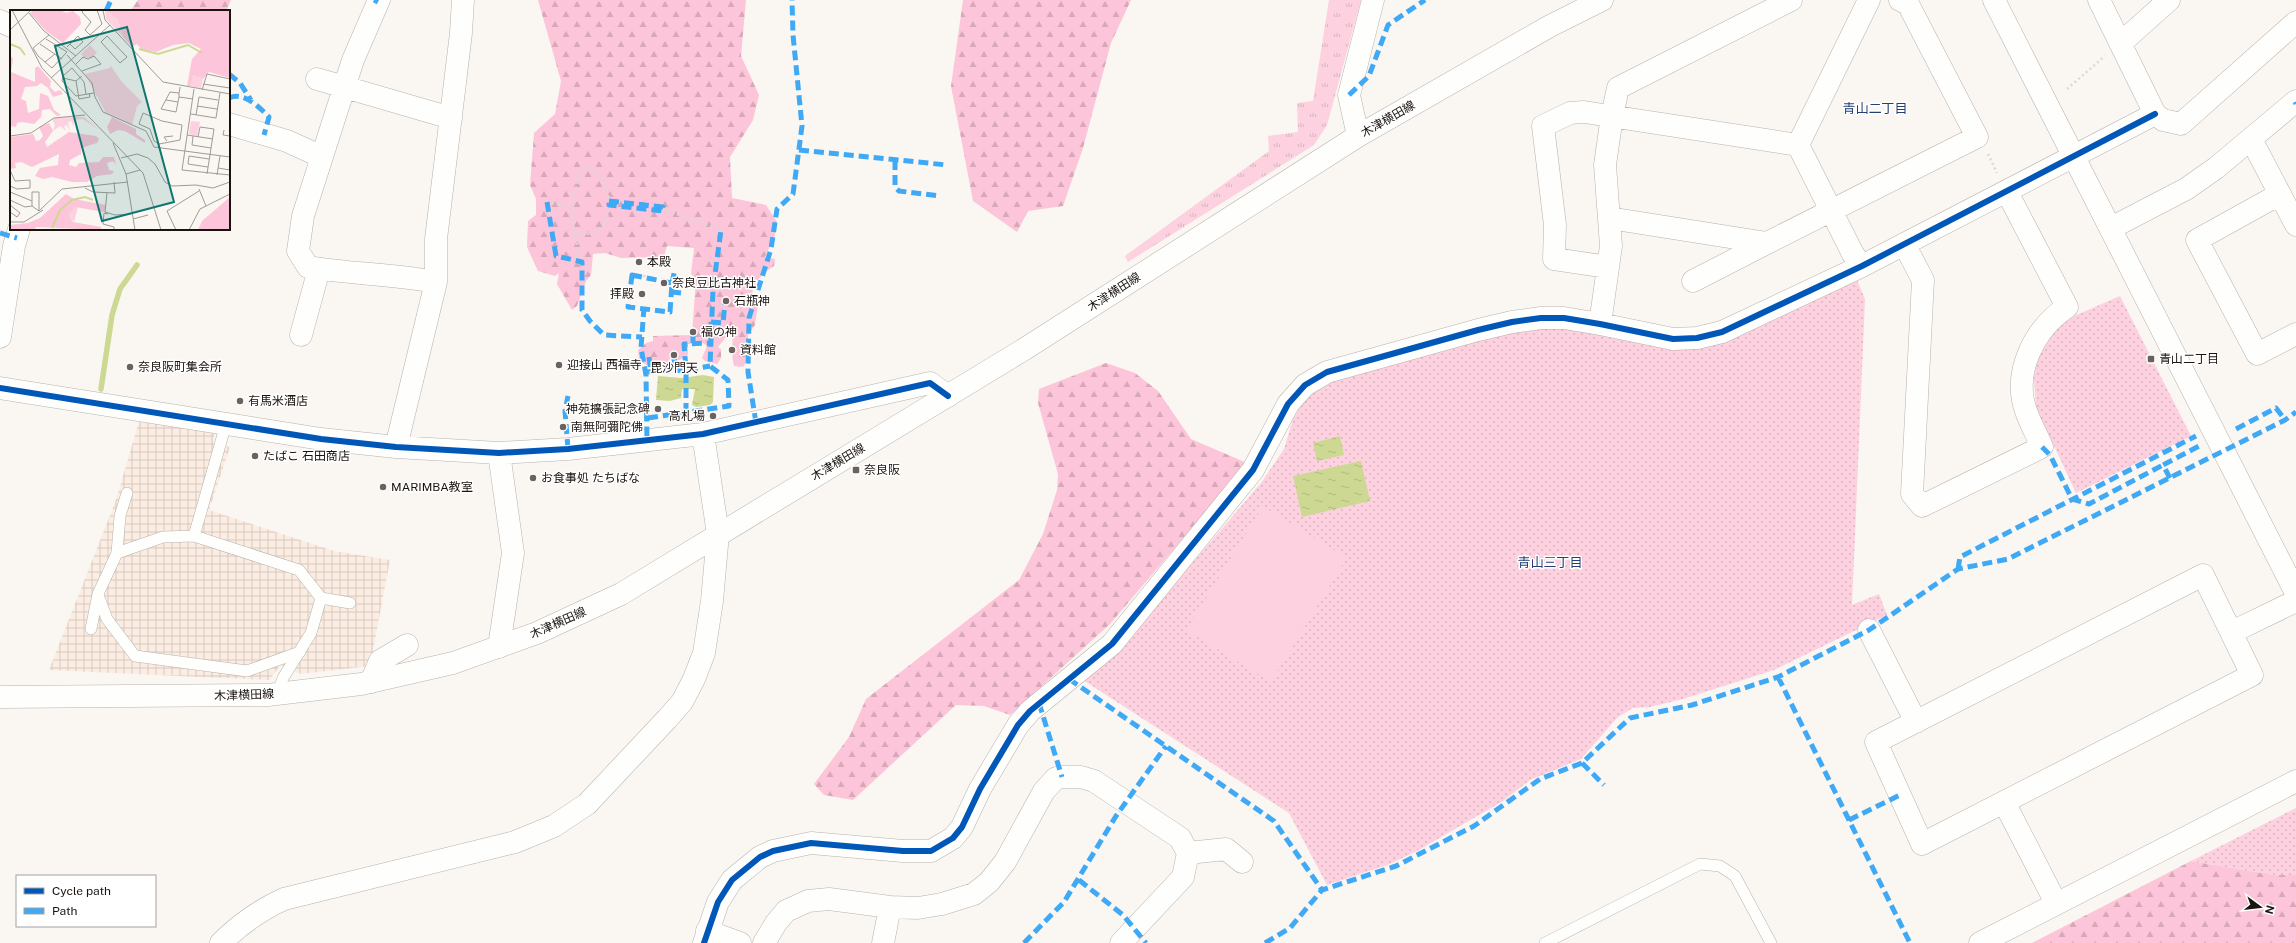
<svg xmlns="http://www.w3.org/2000/svg" width="2296" height="943" viewBox="0 0 2296 943" font-family="'Public Sans','Noto Sans JP',sans-serif">
  <defs>
    <pattern id="industrial-grid" width="8" height="8" patternUnits="userSpaceOnUse"><rect width="8" height="8" fill="#fcede2"/><path d="M0 4h8M4 0v8" fill="none" stroke="#d7cac1"/></pattern>
    <pattern id="grass-tufts" width="24" height="20" patternUnits="userSpaceOnUse"><rect width="24" height="20" fill="#fdd1df"/><path d="M3 7l-1-3M5 7V3M7 7l1-3M15 17l-1-3M17 17v-4M19 17l1-3" fill="none" stroke="#d8b3be"/></pattern>
    <pattern id="forest-firs" width="22" height="20" patternUnits="userSpaceOnUse"><rect width="22" height="20" fill="#fdc5d9"/><path d="M5 1l3.5 6h-7zM16 11l3.5 6h-7z" fill="#d8a8b9"/></pattern>
    <pattern id="park-dots" width="8" height="8" patternUnits="userSpaceOnUse"><rect width="8" height="8" fill="#fdd1df"/><path d="M2 2h.1M6 6h.1" fill="none" stroke="#d8b3be" stroke-width="1.8" stroke-linecap="round"/></pattern>
    <pattern id="water-ripples" width="26" height="14" patternUnits="userSpaceOnUse"><rect width="26" height="14" fill="#cdd993"/><path d="M2 4q2-2 4 0t4 0M15 11q2-2 4 0t4 0" fill="none" stroke="#afb97e"/></pattern>
  </defs>
  <rect width="100%" height="100%" fill="#faf6f2"/>
  <path fill="url(#industrial-grid)" d="M139,421L215,432L213,442L230,447L209,510L334,551L390,560L370,666L301,674L280,666L269,680L49,670L116,500Z"/>
  <path fill="url(#grass-tufts)" d="M1329,0H1361L1327,125L1314,145L1128,262L1125,256L1269,151L1268,136L1298,132L1297,103L1313,101Z"/>
  <path fill="url(#forest-firs)" d="M138,0H231L226,11H130Z
    M538,0H746L741,56L759,95L753,120L730,157L732,198L766,205L777,222L773,227L775,235L765,257L775,259L774,266C763,273 755,280 752,293L759,297L755,325L748,335V359L743,367L734,366C730,351 735,342 731,328H729L727,336L718,347L721,349V358L717,364L705,361L702,358L707,346L703,343L688,344V355L678,361L670,358L668,363L650,367L639,360L638,350L646,343L653,341V336L692,335L696,279L691,274L694,248L667,246L664,257L621,258L605,253L593,254L591,275L586,281L577,306L572,310L557,284L559,273L555,276L538,271L527,247L528,221L536,215V199L530,185L534,133L555,114L561,81Z
    M963,0H1131L1111,43L1083,148L1063,206L1028,211L1017,232L973,201L951,86Z
    M1106,363L1135,373L1158,391L1191,439L1247,463L1110,624L1010,715L984,706L956,705L853,800L824,795L814,784L849,737L866,699L1019,580L1043,534L1057,490L1058,474L1038,403L1039,389Z
    M2191,861L2275,875H2296V943H2032Z"/>
  <path fill="url(#park-dots)" d="M1856,278L1865,299L1852,605L1879,594L1887,615L1774,670L1683,699L1650,707L1633,708L1617,718L1581,759L1530,780L1503,801L1417,851L1390,864L1327,885L1289,813L1083,680L1117,651L1261,483L1284,449L1293,419L1305,400L1324,384L1512,330L1558,327L1689,348Z
    M2120,296L2191,436L2076,493L2036,407L2034,378L2037,362L2050,335L2065,320Z
    M2296,808V875H2275L2191,861Z"/>
  <path fill="#fdd1df" d="M1263,506L1347,558L1271,682L1186,630Z"/>
  <path fill="url(#water-ripples)" d="M703,375L714,377L713,402L710,405L696,407L692,405L695,389H682L681,398L670,401L656,400L658,376L682,378Z
    M1340,436L1344,455L1317,461L1313,443Z
    M1361,461L1370,501L1302,517L1293,476Z"/>
  <g fill="none" stroke-linecap="round" stroke-linejoin="round">
    <path stroke="#cdd993" stroke-width="5.5" d="M101,389L112,315L120,289L137,265"/>
    <defs>
      <path id="lane" d="M194,536L299,570L321,598
        M117,553L120,516L127,493
        M98,595L107,619L135,656L247,671L300,652
        M91,629L98,594L117,553L163,537L194,536L226,424
        M277,694L283,678L311,633L321,598L350,603
        M1545,943L1700,864L1720,866L1735,876L1771,943"/>
      <path id="street" d="M379,0L353,60L303,216L298,251L308,267C351,274 393,274 436,282
        M2099,0L2155,114L2163,120L2181,124L2296,22
        M0,21L11,26
        M2121,43L2169,0
        M317,79L451,118
        M229,124L287,141L322,157
        M2251,139L2296,225
        M1798,145L1869,0
        M2280,194L2197,240L2257,354L2296,334
        M1609,218L1767,243L1977,137L1908,4L1900,0
        M2111,228L2186,189L2216,168L2296,101
        M1904,244L1923,280L1912,494L1922,506L2042,447C2037,435 2030,423 2026,411C2012,372 2035,328 2067,307L2007,192
        M1608,267L1554,259L1555,225L1543,126L1570,113L1584,112L1798,145L1853,254L1862,266
        M1693,281L1767,243
        M1600,324L1611,246L1605,165L1612,116L1618,88L1791,0
        M301,335L319,269
        M0,337L14,246L19,229
        M0,388L321,439L396,447L499,453L568,449L703,434L930,383L948,396
        M396,447L436,282V239L461,33L463,0
        M2203,575L2252,675L1922,844L1876,742Z
        M1869,630L1916,722
        M2232,632L2296,601
        M499,647L513,553L499,453
        M371,682L380,661L407,645
        M2004,802L2056,903
        M1188,853L1226,849L1242,862
        M707,931L740,943
        M221,943C240,924 260,910 284,899L515,842L554,826L587,804L667,719L682,702L694,679L704,653L712,601L718,534L703,434
        M704,943L718,902L732,880L760,857L773,851L811,843L903,851H931L953,838L962,827L980,789L1018,725L1030,711L1112,644L1253,470L1288,404L1305,385L1327,372L1478,330L1512,322L1541,318H1564L1600,324L1673,339L1697,338L1722,332L1862,266L2155,114
        M764,943L776,923L786,911L808,901L829,899L890,907L918,908L942,904L974,894L989,882L1005,862L1044,791L1056,778L1062,777H1081L1094,781L1180,838L1188,853L1183,877L1121,943
        M883,943L890,907"/>
      <path id="secondary" d="M1994,0L2296,593
        M1358,136L1349,95L1373,0
        M0,697L268,695L361,684L453,663L537,633L621,594L1023,350L1358,136L1550,26L1602,0
        M1980,943L2296,781"/>
    </defs>
    <use href="#lane" stroke="#b8b2ad" stroke-width="12"/>
    <use href="#street" stroke="#b8b2ad" stroke-width="23"/>
    <use href="#secondary" stroke="#b8b2ad" stroke-width="23"/>
    <path stroke="#dbd9d8" stroke-width="2.5" stroke-dasharray="2 3" stroke-linecap="butt" d="M2067,89L2105,56
      M1988,154L1997,173
      M547,202L572,207
      M609,205L607,219L597,234L574,233L572,207L579,170L591,168L606,182L609,201
      M663,209L721,230
      M574,233L582,262
      M644,277L645,274"/>
    <use href="#lane" stroke="#fefefd" stroke-width="11"/>
    <use href="#street" stroke="#fefefd" stroke-width="22"/>
    <use href="#secondary" stroke="#fefefd" stroke-width="22"/>
    <path stroke="#3fa9f5" stroke-width="5" stroke-dasharray="10 5" stroke-linecap="butt" d="M374,0L378,2
      M106,11L111,0
      M229,74L240,83L251,100
      M1349,95L1369,76L1388,25L1425,0
      M229,98C244,91 259,107 269,117L264,135
      M2295,102L2296,104
      M799,150L947,165
      M895,160V187L899,191L940,196
      M609,201L663,207V211L609,205Z
      M547,202L556,256L582,262V310L590,321L604,335L642,337
      M0,233L17,238
      M632,275L672,283L670,312L628,307Z
      M672,283L675,269
      M672,292L681,293
      M644,307L641,348L646,375L647,441
      M711,322L723,323L725,303
      M693,343V333
      M674,356L675,371
      M649,357L651,372
      M645,372L686,370L684,344L710,343
      M686,413V370L710,366
      M648,418L729,406L728,380L710,366L713,289L721,230
      M756,423L748,372L749,318L771,249L777,209L793,194L802,126L793,35L792,0
      M2236,429L2276,408L2285,420
      M2042,447L2050,455L2072,499L2089,504L2163,465
      M568,449L565,411L568,396
      M2170,478L2163,465L2201,445
      M1958,569L1960,557L2196,436
      M1778,677L1910,943
      M1069,679L1274,821L1322,890
      M1039,703L1062,777
      M1582,763L1604,785
      M1849,820L1900,795
      M1079,880L1123,915L1146,943
      M1024,943L1064,902L1116,816L1166,746
      M1265,943L1290,928L1322,890L1396,866L1474,826L1540,779L1582,763L1630,718L1692,705L1778,677L1869,630L1958,569L2008,559L2285,420L2296,412"/>
    <defs>
      <path id="cycleway" d="M0,388L321,439L396,447L499,453L568,449L703,434L930,383L948,396
        M704,943L718,902L732,880L760,857L773,851L811,843L903,851H931L953,838L962,827L980,789L1018,725L1030,711L1112,644L1253,470L1288,404L1305,385L1327,372L1478,330L1512,322L1541,318H1564L1600,324L1673,339L1697,338L1722,332L1862,266L2155,114"/>
    </defs>
    <use href="#cycleway" stroke="#fff" stroke-width="8"/>
    <use href="#cycleway" stroke="#0057b8" stroke-width="6"/>
  </g>
  <g fill="#69625e" stroke="#fff" stroke-width="1.5">
    <circle cx="639" cy="262" r="4"/>
    <circle cx="664" cy="283" r="4"/>
    <circle cx="642" cy="294" r="4"/>
    <circle cx="726" cy="301" r="4"/>
    <circle cx="693" cy="332" r="4"/>
    <circle cx="732" cy="350" r="4"/>
    <circle cx="674" cy="355" r="4"/>
    <rect x="2147" y="355" width="8" height="8" rx="2"/>
    <circle cx="559" cy="365" r="4"/>
    <circle cx="130" cy="367" r="4"/>
    <circle cx="240" cy="401" r="4"/>
    <circle cx="658" cy="409" r="4"/>
    <circle cx="713" cy="416" r="4"/>
    <circle cx="563" cy="427" r="4"/>
    <circle cx="255" cy="456" r="4"/>
    <rect x="852" y="466" width="8" height="8" rx="2"/>
    <circle cx="533" cy="478" r="4"/>
    <circle cx="383" cy="487" r="4"/>
  </g>
  <g text-anchor="middle" stroke-width="3" stroke-linejoin="round" paint-order="stroke">
    <g font-size="12" fill="#1b130e" stroke="#fff">
      <text transform="translate(1388 119) rotate(-30)" y="4">木津横田線</text>
      <text transform="translate(1114 292) rotate(-33)" y="4">木津横田線</text>
      <text transform="translate(838 462) rotate(-31)" y="4">木津横田線</text>
      <text transform="translate(558 623) rotate(-24)" y="4">木津横田線</text>
      <text transform="translate(244 695) rotate(-2)" y="4">木津横田線</text>
    </g>
    <g font-size="12" fill="#1b130e" stroke="#fff" text-anchor="start">
      <text x="647" y="266">本殿</text>
      <text x="672" y="287">奈良豆比古神社</text>
      <text x="634" y="298" text-anchor="end">拝殿</text>
      <text x="734" y="305">石瓶神</text>
      <text x="701" y="336">福の神</text>
      <text x="740" y="354">資料館</text>
      <text x="2159" y="363">青山二丁目</text>
      <text x="567" y="369">迎接山 西福寺</text>
      <text x="138" y="371">奈良阪町集会所</text>
      <text x="674" y="372" text-anchor="middle">毘沙門天</text>
      <text x="248" y="405">有馬米酒店</text>
      <text x="650" y="413" text-anchor="end">神苑擴張記念碑</text>
      <text x="705" y="420" text-anchor="end">高札場</text>
      <text x="571" y="431">南無阿彌陀佛</text>
      <text x="263" y="460">たばこ 石田商店</text>
      <text x="864" y="474">奈良阪</text>
      <text x="541" y="482">お食事処 たちばな</text>
      <text x="391" y="491">MARIMBA教室</text>
    </g>
    <g font-size="13" fill="#233f76" stroke="#fff">
      <text x="1875" y="113">青山二丁目</text>
      <text x="1550" y="567">青山三丁目</text>
    </g>
  </g>
  <g transform="translate(10 10)">
    <rect width="220" height="220" fill="#faf6f2"/>
    <path d="M51,107H74L89,120L73,109L64,110L63,118L62,111L58,112L60,122L57,115L54,116L56,121L50,116L43,121L45,115L42,109ZM65,197H68L64,212L59,205Z" fill="#fdd1df"/>
    <path d="M23,0H51L56,3L63,1L70,7L71,14L53,33L36,21L20,3ZM95,0H220V68L199,62L193,69L189,67L180,76H177L182,49L191,39L179,33L163,35L146,42L131,39L127,34L122,37L113,27L108,10ZM0,45L3,49L1,62L25,72V58L28,56L41,71L40,77L45,82L50,80L53,84L43,87L38,78L31,73L27,76L15,77L11,89L16,91L18,103L29,99L30,83L38,86L44,100L51,105L47,106L40,99L32,100L31,107L24,114L12,112L7,113L6,117L0,116ZM102,107L126,119V124L135,130V133L115,121L108,120L100,124L97,117ZM39,113L43,121L35,132L37,137L59,122L86,126L89,129L87,133L71,138V144L60,150L59,155L66,157L69,153L89,152L93,147H104L106,155L103,151L97,153L99,160L104,161L102,164L87,166L77,172H62L42,167L33,169L25,166L30,158L48,155L49,144L22,157L11,152L5,153L6,158L0,159V127L23,124L26,131L30,130L33,126L29,117ZM56,184L64,189L96,195L94,202L65,197L59,205L63,212L91,217V220L27,217L23,220H0V215L18,213L30,208ZM220,187V220H188L192,211Z" fill="#fdc5d9"/>
    <path d="M95,0L108,10L113,27L96,9ZM80,35L87,43L81,48L74,47L71,44ZM100,55L112,72L132,92L127,96L122,115L96,103L75,64L100,58ZM183,65L193,69L191,78L180,76ZM181,111L190,112L187,126L179,124Z" fill="#fdd1df"/>
    <path d="M105.5 102a5.5 5.5 0 1 1 11 0a5.5 5.5 0 1 1-11 0Z" fill="#fdd1df"/>
    <path fill="none" stroke="#cdd993" stroke-width="2" d="M0,34L10,38L15,45M129,39L148,44L178,35L192,43M42,218L50,200L62,190L75,187L83,190"/>
    <path fill="none" stroke="#a19b97" stroke-width="1" d="M2,0L32,58L133,163L151,220M74,0L72,2L81,12L75,20L80,25L92,14L87,0M93,0L95,10L153,72L220,84M19,3L34,21L66,46M0,20L21,0M97,26L117,47L110,53L91,32ZM36,29L57,42L42,58L28,46L23,38L39,25M30,34L52,49M57,37L68,26L73,32L65,39L60,34M57,45L82,73L85,87L93,102L136,121L144,137L220,147M35,52L45,44M66,54L73,47L78,49L84,46L91,54L72,61M72,66L66,71L69,89L80,87L79,83M41,68L100,15M53,68L66,71M193,74L220,78M184,79L172,160L220,165M192,80L197,64L220,69M169,83L160,82L151,99L166,102L169,87V83L170,78V77M76,84L74,72L62,58L53,66L52,71L66,86L84,83M169,87L183,89M156,90L168,92M187,96L207,99M181,104L206,108L210,83M186,105L189,87L208,90M214,120L213,125L220,126M177,125L203,129M0,126L21,123L44,108L75,105M183,126L182,135L201,138M188,127L190,117L204,119L197,164M220,130V144M157,131L154,127L163,126M103,133L116,164L125,220M148,138L149,134L144,131L140,119L129,114L133,103L152,111L172,115L170,130L149,134M111,148L127,144L138,148L145,154L155,172L162,176L186,175L203,178L220,172M198,157L178,154L179,146L199,149M208,158L220,160M0,160L5,171L20,170V178L7,179L0,176M116,164L130,160M207,165L210,146M75,178L83,182L105,183L104,172M189,179L196,196M0,182L22,191M97,183L95,202L105,205L121,204M0,190L15,197L22,196L29,201L52,179L118,172M0,195L10,203L7,207L0,202M22,196V182H29V201M98,204L94,203L93,214L104,217V220M123,209L138,205M0,212H14L33,200M166,220L157,201L189,181M179,220L190,199L220,184"/>
    <path fill="#0f766e" fill-opacity="0.15" stroke="#0f766e" stroke-width="2" d="M117,17L164,192L92,211L45,36Z"/>
    <rect width="220" height="220" fill="none" stroke="#1b130e" stroke-width="2"/>
  </g>
  <rect x="16" y="875" width="140" height="52" fill="#ffffff" stroke="#a4a19f"/>
  <rect x="24" y="888" width="20" height="6" fill="#0057b8" stroke="#a4a19f"/>
  <text x="52" y="895" font-size="12" fill="#1b130e">Cycle path</text>
  <rect x="24" y="908" width="20" height="6" fill="#3fa9f5" stroke="#a4a19f"/>
  <text x="52" y="915" font-size="12" fill="#1b130e">Path</text>
  <g transform="translate(2260 907) rotate(105)" stroke="#ffffff" stroke-width="3" paint-order="stroke">
  <path d="M0-3L7 15L0 10L-7 15Z" fill="#1b130e"/>
  <text y="-6" font-size="11" font-weight="bold" text-anchor="middle" fill="#1b130e">N</text>
  </g>
</svg>
